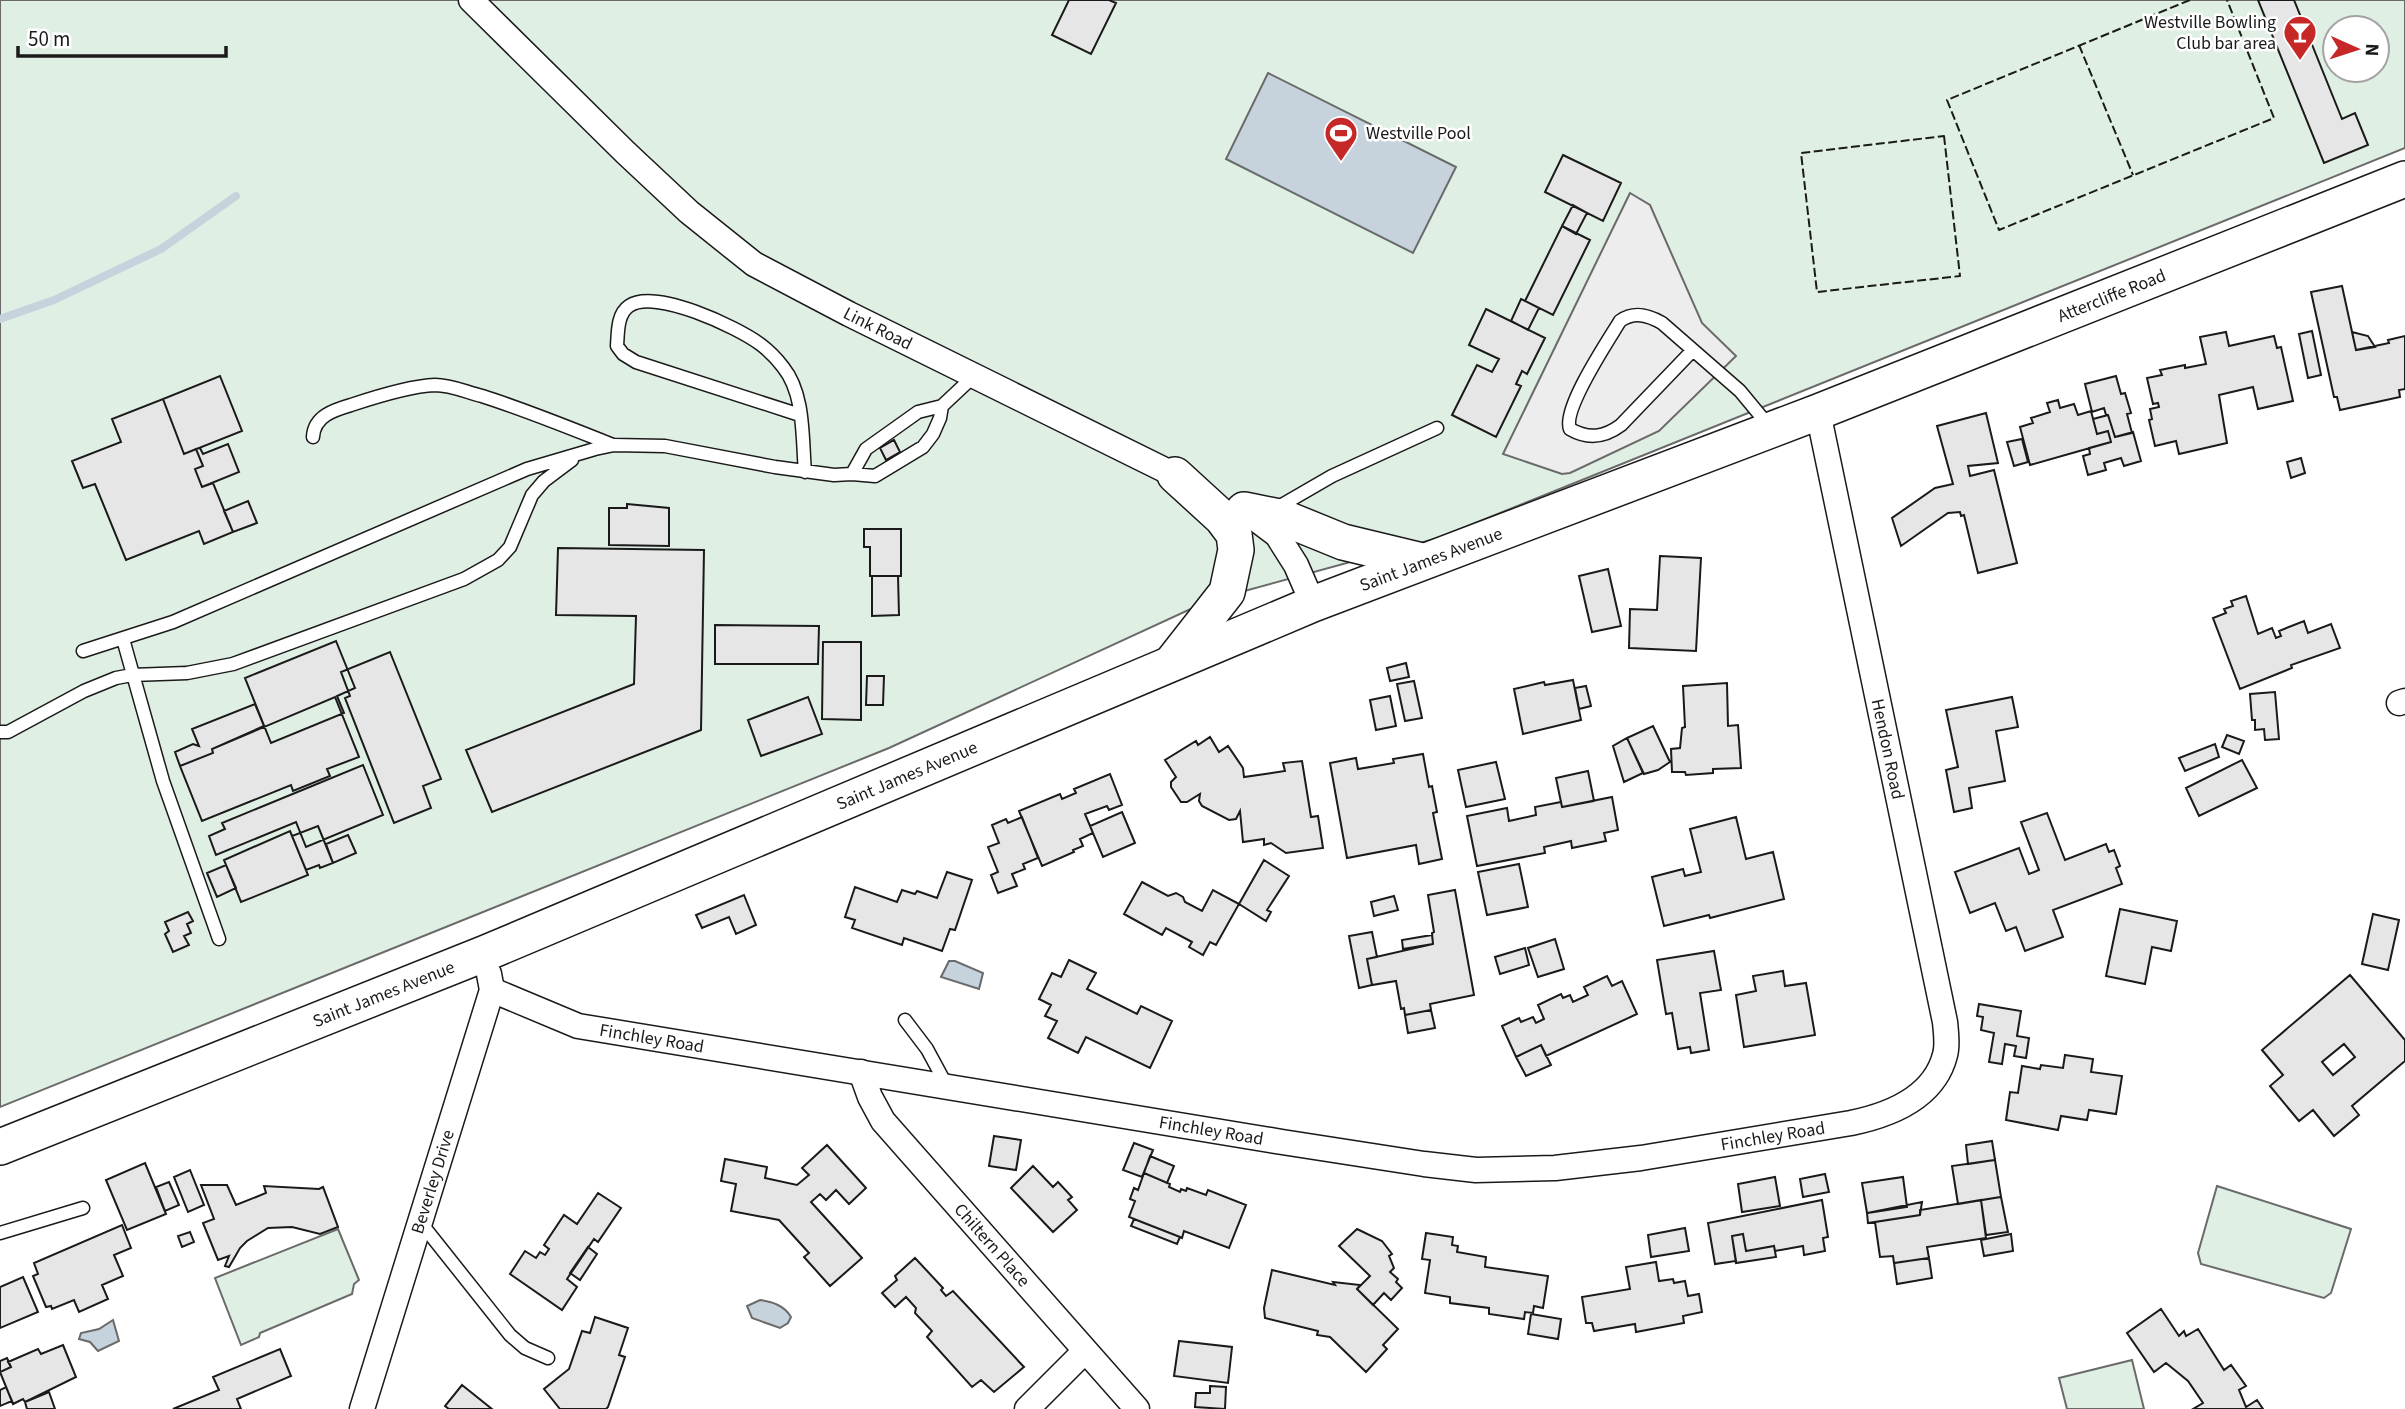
<svg xmlns="http://www.w3.org/2000/svg" width="2405" height="1409" viewBox="0 0 2405 1409" font-family="'Source Sans 3',sans-serif">
  <rect width="100%" height="100%" fill="#fff"/>
  <path fill="#e0efe3" stroke="#6a6a6a" stroke-width="2" fill-rule="evenodd" d="M0,0H2405V148L1438,538L1208,601L889,748L0,1107ZM2335,28H2377V70H2335Z
    M2217,1186L2351,1229L2331,1293L2324,1298L2201,1264L2198,1253Z
    M338,1229L359,1280L354,1284L352,1294L260,1333L259,1337L241,1345L215,1278Z
    M2132,1360L2144,1409H2067L2059,1378Z"/>
  <path fill="#ededed" stroke="#6a6a6a" stroke-width="2" d="M1630,193L1650,205L1702,323L1736,356L1659,431L1570,473L1562,474L1503,454Z"/>
  <path fill="#c6d2dc" stroke="#6a6a6a" stroke-width="2" d="M1268,73L1456,167L1413,253L1226,159Z
    M949,961H955L983,973L979,989L941,977Z
    M760,1300C772,1302 784,1305 791,1317L788,1323L780,1328L752,1318L747,1306Z
    M113,1320L119,1341L98,1351L90,1342L79,1339L81,1333L99,1329Z"/>
  <g fill="none" stroke-linecap="round" stroke-linejoin="round">
    <path stroke="#c6d2dc" stroke-width="8" d="M0,319L54,300L161,249L236,196"/>
  </g>
  <path fill="#e6e6e6" stroke="#1a1a1a" stroke-width="2" fill-rule="evenodd" d="M1069,0H1109L1116,3L1091,54L1052,35Z
    M2258,0H2294L2342,119L2355,113L2368,145L2324,163Z
    M1563,155L1621,183L1603,221L1545,192Z
    M1573,205L1587,213L1576,234L1562,226Z
    M1562,226L1590,240L1553,315L1525,301Z
    M2342,286L2356,350L2389,343L2388,340L2405,336V389L2399,390L2400,397L2340,410L2337,397H2334L2311,292Z
    M1521,299L1539,308L1528,330L1511,321Z
    M1486,309L1545,338L1527,374L1522,371L1516,384L1521,386L1496,437L1452,415L1477,365L1492,372L1499,359L1469,345Z
    M2312,331L2321,375L2308,378L2299,334Z
    M2226,332L2229,346L2274,336L2277,348L2281,347L2293,401L2258,409L2253,387L2219,395L2227,443L2179,454L2176,441L2155,446L2149,420L2152,419L2150,409L2159,407L2158,403L2153,404L2147,378L2162,375L2160,370L2185,365V368L2206,364L2200,337Z
    M2352,332L2368,336L2375,347L2356,350Z
    M220,376L242,431L184,454L163,399Z
    M2116,376L2121,394L2125,393L2131,413L2127,414L2132,433L2115,437L2108,415H2106L2104,408L2092,412L2085,384Z
    M163,399L184,454L196,449L203,466L195,469L202,487L213,483L233,532L204,544L199,531L126,560L95,484L83,488L72,461L121,442L112,419Z
    M2058,400L2060,408L2074,404L2078,415L2091,411L2097,434L2108,431L2111,442L2030,465L2020,427L2033,423L2031,418L2050,412L2047,403Z
    M1986,413L1998,463L1968,466L1970,476L1994,470L2017,563L1978,573L1964,515L1961,516L1960,512L1948,513L1901,546L1892,518L1935,488L1953,484L1937,426Z
    M2108,415L2115,437L2133,432L2141,461L2124,466L2121,458L2104,463L2106,470L2088,475L2083,456L2090,454L2089,448L2111,442L2108,431L2097,434L2093,419Z
    M2022,439L2028,462L2014,466L2007,442Z
    M894,440L900,452L886,460L880,448Z
    M228,444L239,472L202,487L195,469L203,466L196,449L200,448L203,454Z
    M2301,458L2305,473L2291,478L2287,462Z
    M248,501L257,523L233,532L224,511Z
    M627,504L669,508V546L609,545V508H627Z
    M864,529H901V576H870V547H864Z
    M558,548L704,550L701,730L492,812L466,750L634,684L636,616L556,615Z
    M1660,556L1701,558L1696,651L1629,648L1630,609L1657,610Z
    M1608,569L1621,626L1592,632L1579,576Z
    M872,576H898L899,615L872,616Z
    M2246,596L2258,634L2272,628L2276,638L2281,636L2279,631L2304,621L2308,633L2331,624L2340,648L2291,665L2292,668L2240,689L2213,618L2226,613L2224,609L2233,606L2231,601Z
    M715,625L819,626L818,664H715Z
    M336,641L355,688L337,696L344,713L271,743L245,678Z
    M823,642H861V720L822,719Z
    M390,652L441,779L423,786L431,808L394,823L345,698L350,696L341,672Z
    M1406,663L1409,677L1390,681L1387,668Z
    M867,676H884L883,705H866Z
    M1573,680L1581,720L1523,734L1514,689L1544,682L1545,685Z
    M1414,681L1422,718L1405,721L1397,684Z
    M1727,683L1728,726L1738,725L1741,768L1713,769V773L1686,775L1685,772H1672L1671,749L1680,748L1682,728L1685,727L1683,686Z
    M1586,686L1591,706L1579,709L1575,688Z
    M2275,692L2279,739L2265,740L2264,729L2255,730V720H2252L2250,694Z
    M1390,696L1396,726L1376,730L1370,700Z
    M335,697L359,757L327,769L330,776L293,791L291,785L202,821L180,766L213,753L212,749Z
    M808,697L822,734L761,756L748,720Z
    M2012,697L2018,727L1996,731L2005,781L1969,788L1972,808L1954,812L1946,770L1958,767L1946,710Z
    M255,704L264,726L212,749L213,753L180,766L175,752L193,744L199,746L192,729Z
    M1653,726L1670,762L1658,770L1644,774L1627,738Z
    M2227,735L2244,741L2239,754L2222,747Z
    M1210,737L1219,752L1228,746L1243,768L1244,777L1285,771L1283,763L1302,761L1311,817L1318,816L1323,848L1286,853L1271,843L1264,845V839L1243,842L1240,811L1236,819L1229,820L1202,806L1199,801L1200,794L1187,802H1181L1171,787V782L1176,777L1165,760L1196,741L1198,745Z
    M1627,738L1643,773L1624,782L1613,746Z
    M2215,744L2219,757L2185,771L2179,758Z
    M1423,754L1429,787L1432,786L1437,812L1433,813L1442,859L1419,864L1416,845L1347,858L1330,763L1356,758L1358,769L1394,763L1393,759Z
    M2242,760L2257,788L2199,816L2186,788Z
    M1496,762L1505,799L1466,807L1458,770Z
    M363,765L383,815L306,847L296,822L216,855L209,836L225,829L222,823Z
    M1588,771L1594,801L1562,807L1556,778Z
    M1110,774L1122,805L1109,810L1107,806L1085,814L1093,833L1080,839L1083,846L1073,850L1074,852L1042,866L1019,811L1060,794L1062,799L1076,793L1074,789Z
    M1612,797L1618,830L1604,833L1606,841L1572,848L1571,841L1544,847L1545,853L1477,866L1467,816L1507,808L1509,821L1536,815L1535,807L1561,802L1562,807Z
    M1122,812L1135,843L1103,857L1090,826Z
    M2047,813L2065,860L2106,844L2109,852L2114,850L2120,866L2116,868L2122,884L2053,910L2063,937L2025,951L2016,927L2006,931L1995,903L1970,913L1955,872L2019,848L2029,874L2039,870L2021,822Z
    M1022,817L1038,858L1023,864L1025,869L1012,874L1017,886L998,893L991,875L998,872L988,847L999,843L992,825L1006,819L1008,823Z
    M1736,817L1746,859L1773,852L1784,899L1710,918L1709,915L1664,926L1652,877L1683,869L1685,876L1701,872L1690,829Z
    M318,826L333,863L320,868L319,865L306,870L292,836Z
    M290,831L308,875L241,902L224,860Z
    M348,835L356,853L333,863L326,844Z
    M1264,860L1289,876L1267,910L1271,912L1266,921L1239,904Z
    M1519,864L1528,907L1487,915L1478,872Z
    M226,865L236,888L217,897L207,873Z
    M947,872L972,880L955,930L950,929L942,951L904,938L902,945L852,928L855,920L845,917L855,887L897,902L902,890L915,894L917,891L937,898Z
    M1142,882L1168,896L1176,893L1183,897L1185,902L1202,911L1213,890L1239,904L1216,945L1210,942L1203,955L1189,947L1192,942L1166,928L1162,935L1124,914Z
    M1455,890L1474,995L1430,1004L1431,1010L1405,1015L1404,1008L1401,1009L1396,981L1372,985L1367,959L1433,944L1432,933L1434,932L1428,895Z
    M744,895L756,925L736,934L729,917L702,928L696,915Z
    M1394,896L1398,910L1374,916L1371,902Z
    M2120,909L2177,921L2171,951L2152,947L2145,984L2106,976Z
    M188,912L193,921L187,924L191,933L184,936L189,945L173,952L165,934L169,931L165,922Z
    M2373,914L2399,920L2388,970L2362,964Z
    M1372,932L1377,957L1367,959L1372,985L1359,988L1349,936Z
    M1432,935L1433,944L1403,949L1402,940Z
    M1555,939L1564,969L1538,977L1528,948Z
    M1525,948L1529,965L1500,974L1495,957Z
    M1714,951L1721,990L1700,993L1709,1050L1691,1053L1690,1047L1678,1049L1672,1013L1666,1014L1657,960Z
    M1069,960L1096,973L1087,989L1137,1014L1141,1006L1172,1021L1150,1068L1086,1037L1078,1053L1048,1038L1057,1021L1045,1016L1051,1005L1039,999L1052,973L1061,977Z
    M1783,971L1785,986L1806,983L1815,1035L1744,1047L1736,995L1756,991L1753,976Z
    M2350,975L2405,1040V1061L2352,1106L2359,1115L2334,1136L2313,1110L2299,1121L2270,1086L2283,1075L2262,1050ZM2344,1044L2355,1057L2333,1075L2322,1062Z
    M1607,976L1612,986L1622,981L1637,1014L1546,1056L1541,1045L1516,1057L1502,1026L1519,1018L1521,1022L1533,1017L1536,1023L1544,1019L1538,1005L1561,994L1563,998L1570,995L1573,1002L1588,995L1584,987Z
    M1979,1004L2021,1011L2017,1036L2029,1038L2026,1058L2014,1056L2016,1046L2005,1044L2002,1064L1989,1062L1994,1033L1981,1030L1983,1017L1977,1016Z
    M1431,1010L1435,1028L1408,1033L1405,1015Z
    M1541,1045L1551,1065L1526,1076L1516,1057Z
    M2065,1055L2093,1059L2091,1072L2122,1076L2116,1114L2089,1110L2087,1120L2061,1116L2058,1130L2006,1120L2010,1092L2018,1093L2022,1066L2040,1069L2041,1065L2063,1068Z
    M994,1136L1021,1140L1016,1170L989,1166Z
    M1992,1141L1995,1160L1968,1164L1966,1145Z
    M1134,1143L1153,1150L1142,1177L1123,1170Z
    M827,1145L866,1188L849,1204L836,1190L826,1200L820,1194L811,1202L862,1258L830,1286L804,1257L809,1253L779,1220L731,1211L736,1184L721,1181L725,1159L767,1167L765,1178L797,1185L809,1175L802,1168Z
    M1150,1156L1174,1166L1167,1183L1144,1173Z
    M1995,1160L2001,1197L1958,1204L1952,1166Z
    M145,1163L166,1214L127,1230L106,1180Z
    M1033,1166L1053,1187L1058,1182L1072,1197L1068,1200L1077,1210L1053,1232L1011,1188Z
    M190,1170L204,1205L188,1212L174,1177Z
    M1144,1173L1170,1184L1169,1187L1180,1192L1181,1189L1186,1191L1187,1188L1206,1195L1208,1190L1246,1205L1229,1248L1184,1231L1182,1238L1180,1237L1129,1217L1135,1201L1130,1199L1134,1188L1138,1190Z
    M1825,1174L1829,1192L1803,1197L1800,1179Z
    M1775,1177L1780,1206L1742,1212L1738,1184Z
    M1903,1177L1907,1207L1867,1213L1862,1183Z
    M169,1182L179,1205L165,1211L156,1187Z
    M201,1185H227L236,1205L266,1193L264,1186L319,1189L323,1187L338,1227L320,1234L292,1227L268,1228L247,1241L240,1248L229,1267L225,1266L229,1256L218,1260L203,1223L214,1219Z
    M598,1193L621,1208L598,1242L594,1239L567,1279L577,1287L562,1310L510,1274L525,1251L536,1258L540,1252L545,1255L549,1249L544,1245L564,1215L577,1224Z
    M2001,1197L2008,1232L1986,1235L1981,1200Z
    M1822,1200L1828,1237L1823,1238L1825,1251L1804,1255L1803,1246L1775,1251L1774,1246L1746,1251L1743,1234L1732,1236L1736,1261L1715,1264L1708,1223Z
    M1981,1200L1986,1238L1927,1247L1929,1258L1894,1263L1893,1256L1880,1257L1875,1222L1920,1215V1210Z
    M1922,1202L1920,1215L1868,1223L1867,1213Z
    M1134,1219L1180,1237L1177,1244L1131,1226Z
    M122,1225L131,1248L114,1255L123,1276L102,1285L108,1299L79,1312L74,1300L52,1309L51,1306L46,1307L33,1276L38,1274L34,1263Z
    M1685,1228L1689,1251L1651,1257L1648,1235Z
    M1357,1229L1382,1241L1392,1254L1389,1256L1394,1268L1390,1272L1398,1279L1396,1282L1402,1288L1391,1300L1384,1293L1373,1305L1357,1289L1370,1276L1339,1246Z
    M190,1232L194,1242L182,1247L178,1236Z
    M1426,1233L1453,1237L1452,1245L1458,1246L1457,1252L1486,1257L1485,1267L1548,1276L1543,1308L1534,1306L1533,1313L1525,1312L1524,1319L1489,1314V1308L1450,1303V1297L1425,1293L1430,1260L1422,1259Z
    M1743,1234L1746,1251L1774,1246L1776,1257L1736,1263L1732,1236Z
    M2011,1234L2013,1251L1984,1256L1981,1240Z
    M588,1247L597,1254L580,1280L570,1273Z
    M915,1258L943,1288L941,1290L946,1296L953,1291L1024,1367L994,1392L981,1380L972,1387L927,1337L932,1331L915,1313L916,1308L906,1297L895,1307L882,1293L897,1280L895,1276Z
    M1929,1258L1932,1278L1897,1284L1894,1263Z
    M1656,1262L1659,1281L1673,1279L1674,1283L1685,1281L1688,1296L1699,1294L1702,1312L1683,1316L1684,1323L1636,1332L1635,1324L1594,1331L1592,1323H1586L1582,1297L1630,1289L1626,1267Z
    M1272,1270L1335,1285L1333,1282L1360,1285L1357,1289L1398,1329L1383,1345L1387,1349L1366,1372L1330,1337L1317,1335L1318,1331L1265,1318L1264,1308Z
    M23,1277L38,1312L0,1328V1287Z
    M2161,1309L2179,1336L2184,1331L2186,1336L2198,1329L2224,1370L2231,1365L2246,1386L2239,1390L2246,1407L2257,1400L2263,1409H2193L2203,1403L2188,1381L2166,1363L2154,1372L2127,1333Z
    M1531,1314L1561,1319L1558,1339L1528,1334Z
    M595,1317L628,1328L619,1355L625,1357L608,1407L606,1409H560L544,1389L569,1369L582,1331L590,1333Z
    M1179,1341L1232,1347L1228,1383L1174,1376Z
    M63,1345L76,1377L25,1402L23,1399L13,1404L0,1372L11,1367L8,1362L38,1349L41,1354Z
    M280,1349L291,1376L237,1399L241,1409H173L219,1390L213,1377Z
    M7,1358L11,1367L0,1372V1361Z
    M462,1385L492,1409H449L445,1406Z
    M1210,1386L1226,1387L1225,1409L1195,1407L1196,1393H1210Z
    M6,1387L12,1401L0,1406V1390Z
    M49,1392L55,1409H27L25,1402Z"/>
  <g fill="none" stroke-linecap="round" stroke-linejoin="round">
    <defs>
      <path id="lane" d="M1693,350L1621,425C1605,437 1589,440 1570,429C1562,409 1608,341 1620,321C1634,311 1648,315 1662,323L1740,391L1769,426
        M800,415L636,362L623,354L617,346C618,333 617,314 629,306C655,288 737,327 760,344C768,350 777,359 783,367C805,394 802,438 805,472
        M313,437C314,416 334,410 351,405C375,397 409,386 435,385C451,385 466,392 482,396C526,410 570,428 613,445
        M852,474L866,449L918,412L942,406L974,376
        M1275,509L1332,476L1437,428
        M123,639L163,781L219,939
        M83,651L173,622L527,469L595,449L614,445L665,446L775,467L834,475L852,474L875,476L923,447L933,434L940,418L942,406
        M0,732H8L84,691L116,678L132,675L187,673L233,664L464,579L498,560L510,547L532,495L544,481L572,460
        M905,1020L927,1049L947,1086
        M421,1223L510,1335L525,1348L548,1358
        M0,1233L83,1208"/>
      <g id="street">
        <path id="s1" d="M471,0L626,153L689,212L754,264L849,314L1189,482"/>
        <path d="M1249,514L1277,535L1296,565L1313,604"/>
        <path d="M2399,703L2405,701"/>
        <path id="s2" d="M492,990L578,1026L1282,1142L1424,1164L1476,1170L1555,1168L1641,1158L1851,1123C1890,1115 1934,1098 1945,1055C1948,1045 1946,1033 1945,1022L1818,412"/>
        <path id="s3" d="M861,1072L870,1097L883,1121L1137,1409"/>
        <path id="s4" d="M362,1409L492,990L489,974"/>
        <path d="M1027,1409L1085,1351"/>
      </g>
      <g id="secondary">
        <path d="M1244,510L1284,518L1343,542L1422,561"/>
        <path d="M1173,661L1227,592L1236,550L1234,534L1222,518L1175,475"/>
        <path id="s5" d="M0,1147L486,953L1313,604L1818,412L2405,179"/>
      </g>
    </defs>
    <use href="#lane" stroke="#1a1a1a" stroke-width="15"/>
    <use href="#street" stroke="#1a1a1a" stroke-width="27"/>
    <use href="#secondary" stroke="#1a1a1a" stroke-width="38"/>
    <use href="#lane" stroke="#fff" stroke-width="12"/>
    <use href="#street" stroke="#fff" stroke-width="24"/>
    <use href="#secondary" stroke="#fff" stroke-width="35"/>
    <path stroke="#1a1a1a" stroke-width="2" stroke-dasharray="9 3.5" stroke-linecap="butt" d="M2190,0L1947,100L1999,230L2274,118L2227,0
      M2079,45L2133,175
      M1944,136L1960,276L1817,292L1801,153Z"/>
  </g>
  <defs>
    <symbol id="bar-pin" viewBox="-11 -11 22 30"><path d="M0 17L-7.5 6A9.5 9.5 0 1 1 7.5 6Z" fill="#c62828" stroke="#fff"/><path d="M-6-5H6L.8 .8V4.5H3.5V6h-7V4.5H-.8V.8Z" fill="#fff"/></symbol>
    <symbol id="stadium-pin" viewBox="-11 -11 22 30"><path d="M0 17L-7.5 6A9.5 9.5 0 1 1 7.5 6Z" fill="#c62828" stroke="#fff"/><path d="M0-5a6.5 5 0 1 0 0 10a6.5 5 0 1 0 0-10ZM-3.5-1.8h7v3.6h-7Z" fill="#fff"/></symbol>
  </defs>
  <g fill-rule="evenodd">
    <use href="#bar-pin" x="2281" y="13" width="38" height="52"/>
    <use href="#stadium-pin" x="1322" y="114" width="38" height="52"/>
  </g>
  <g text-anchor="middle" stroke-width="5" stroke-linejoin="round" paint-order="stroke">
    <g font-size="18" fill="#1a1a1a" stroke="#fff" text-anchor="end">
      <text x="2276" y="28">Westville Bowling<tspan x="2276" dy="21">Club bar area</tspan></text>
      <text x="1366" y="139" text-anchor="start">Westville Pool</text>
    </g>
    <g font-size="18" fill="#1a1a1a" stroke="#fff">
      <text dy="6" stroke="none"><textPath href="#s5" startOffset="2277">Attercliffe Road</textPath></text>
      <text dy="6" stroke="none"><textPath href="#s1" startOffset="527">Link Road</textPath></text>
      <text dy="6" stroke="none"><textPath href="#s5" startOffset="1547">Saint James Avenue</textPath></text>
      <text transform="translate(1888 749) rotate(78)" y="6">Hendon Road</text>
      <text dy="6" stroke="none"><textPath href="#s5" startOffset="980">Saint James Avenue</textPath></text>
      <text dy="6" stroke="none"><textPath href="#s5" startOffset="413">Saint James Avenue</textPath></text>
      <text dy="6" stroke="none"><textPath href="#s2" startOffset="168">Finchley Road</textPath></text>
      <text dy="6" stroke="none"><textPath href="#s2" startOffset="735">Finchley Road</textPath></text>
      <text dy="6" stroke="none"><textPath href="#s2" startOffset="1302">Finchley Road</textPath></text>
      <text dy="6" stroke="none"><textPath href="#s4" startOffset="238">Beverley Drive</textPath></text>
      <text dy="6" stroke="none"><textPath href="#s3" startOffset="219">Chiltern Place</textPath></text>
    </g>
  </g>
  <g transform="translate(2356 49) rotate(93)"><circle r="33" fill="#ffffff" stroke="#a3a3a3" stroke-width="2"/>
  <path d="M0-5L12 26L0 18L-12 26Z" fill="#c62828"/>
  <text y="-10" font-size="19" font-weight="bold" text-anchor="middle" fill="#1a1a1a">N</text>
  </g>
  <path d="M18 46v10h208v-10" fill="none" stroke="#1a1a1a" stroke-width="3.5"/>
  <text x="28" y="46" font-size="21" fill="#1a1a1a" stroke="#ffffff" stroke-width="5" paint-order="stroke">50 m</text>
</svg>
